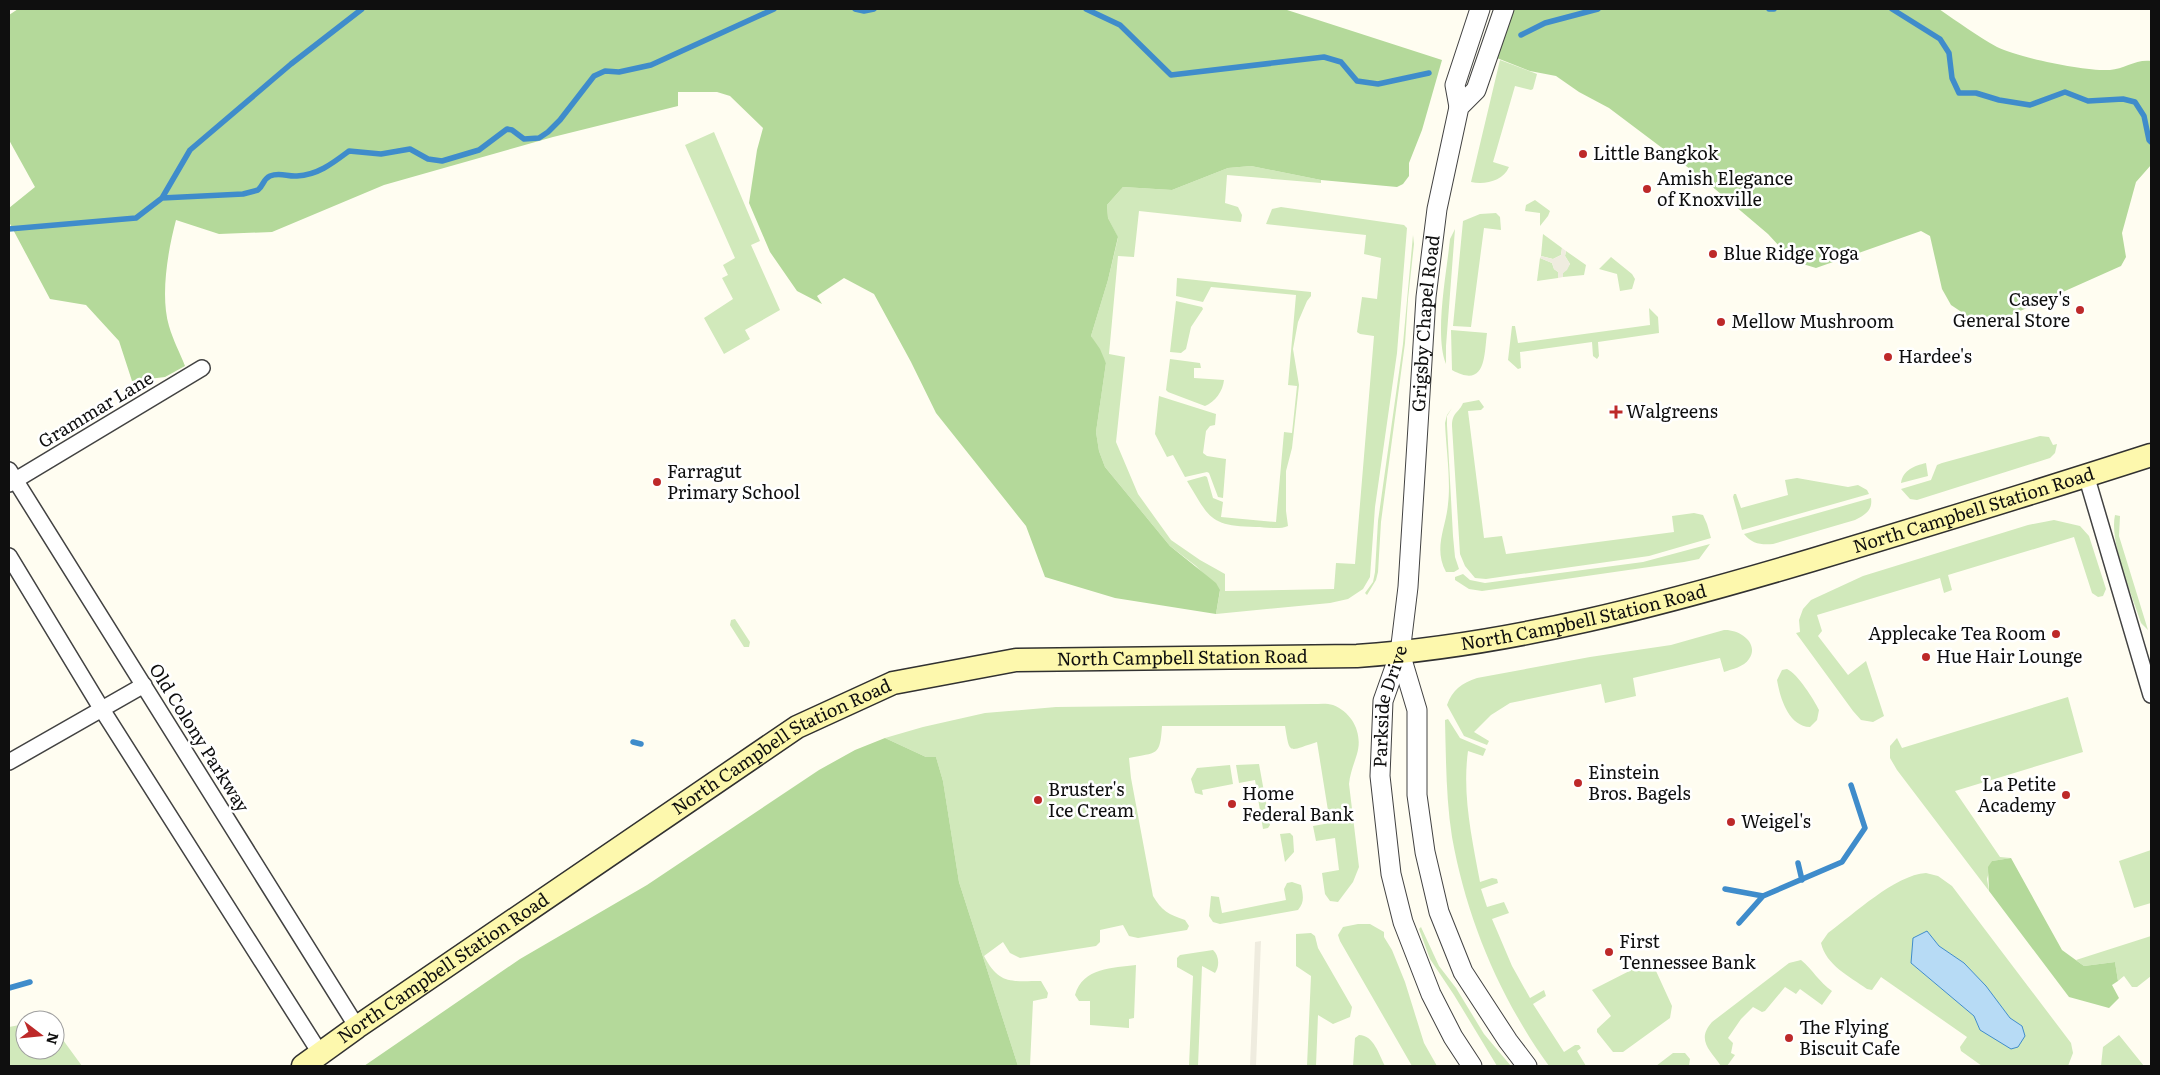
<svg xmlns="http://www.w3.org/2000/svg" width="2160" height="1075" viewBox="0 0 2160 1075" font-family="Literata,serif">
  <rect width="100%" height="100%" fill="#fffdf1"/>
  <path fill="#d1e9bb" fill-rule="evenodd" d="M1500,60L1537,74L1533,89L1531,90L1515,86L1493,162L1509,167C1503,181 1485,185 1471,182Z
    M714,132L760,241L751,245L780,310L745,330L750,339L724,354L704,318L733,299L722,278L728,275L723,265L735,258L685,145Z
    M1251,166L1321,180V183L1227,175L1225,203L1238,207L1242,215L1241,222L1139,211L1134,257L1118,256L1109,354L1125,357L1116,442L1138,494L1171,540L1200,560L1225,574V591L1334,589L1336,563L1355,564L1374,336L1360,334L1357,332L1362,297L1377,299L1381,258L1364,254L1366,235L1266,224L1272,209L1281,207L1404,225L1407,228L1397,353L1375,507L1370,577L1363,589L1348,599L1330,603L1216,614L1220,591L1196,566L1170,546L1105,467L1099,451L1096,432L1106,363L1091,336L1108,280L1118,238L1108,218L1107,205L1123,187L1172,190L1228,168Z
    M1535,200L1550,211L1548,216L1540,226V213L1525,211L1526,205Z
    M1496,213L1500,217L1501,230L1484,228L1471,327L1453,326L1463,221L1480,214Z
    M1455,229L1446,346V364C1434,335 1447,271 1450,239Z
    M1543,234L1562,248L1561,255L1553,259L1541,256Z
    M1413,235L1414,244L1408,299L1405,343L1381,522L1378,572L1376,580L1367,595L1365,593L1373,582L1375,572L1378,521L1403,344Z
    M1566,251L1586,265L1584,275L1563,277V273L1570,264L1565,256Z
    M1611,257L1632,274L1635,279L1632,289L1620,291L1617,274L1599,269Z
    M1540,258L1552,263L1554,269L1558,272V278L1537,281Z
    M1177,278L1311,292V296L1307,301L1298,322L1293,349L1299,385L1292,448L1286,471V511L1288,526C1279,530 1266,527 1256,527C1210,526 1210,519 1187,481L1205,476L1207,477L1213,498L1223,502L1221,517L1276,522L1284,432L1292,433L1297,386L1288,385L1296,295L1211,287L1203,302L1176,296Z
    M1176,301L1202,307L1203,309L1191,327L1186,349L1181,353L1170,352Z
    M1649,308L1658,317L1659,333L1598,342L1599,356L1597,359L1593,356L1592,342L1520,352L1521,368L1518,369L1508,360L1512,326H1515L1518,343L1650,325Z
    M1451,330L1487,333C1484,356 1486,389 1452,370Z
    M1170,359L1200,363L1201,368H1194V378L1224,380C1223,391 1215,402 1205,406L1168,392L1166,390Z
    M1159,396L1216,414L1215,425L1210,426L1206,431L1203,453L1207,456L1226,459L1223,498L1218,497L1209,473L1207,472L1185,477L1173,455L1167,457L1155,434Z
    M1479,400L1484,407L1481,410L1468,411L1484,538L1502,536L1506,554L1674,532L1672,516L1694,513L1703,515L1707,524L1711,538L1649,556L1486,579L1475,578L1465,566L1460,554L1452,426C1452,412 1459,413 1463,403Z
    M1452,408L1447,416V425L1453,536L1455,557L1459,569L1454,572H1446C1433,548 1446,528 1448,504C1451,480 1446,448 1445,423L1447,415Z
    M2040,436L2049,437L2053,445L2057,444L2055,453L2050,458L1917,500L1910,499L1901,489L1931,480L1937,465L1942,463Z
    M1926,463L1928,476L1901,483C1903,470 1914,466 1926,463Z
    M1797,478L1848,487L1858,485L1867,490L1869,494L1742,530L1733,497L1734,494H1736L1741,508L1788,495L1785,480Z
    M1871,498C1873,510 1865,515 1855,520L1773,544C1761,545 1752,544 1744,534Z
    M2115,515L2120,516L2119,536L2148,630L2141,623C2132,595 2109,542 2115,515Z
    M2054,520L2080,526L2089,536L2106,589L2103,596L2098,597L2092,593L2074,537L1948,575L1952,590L1944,593L1940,578L1817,615L1822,631L1818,636L1848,675L1866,661L1884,716L1873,722L1861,720L1853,711L1796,633L1800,632L1799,620L1803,609L1811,600L1863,576L2028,525Z
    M1710,544L1699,559L1684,562L1482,591L1469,589L1455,580V577L1463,574L1470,580L1485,583L1643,562Z
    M735,619L750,642L749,647H744L730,625L731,620Z
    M1724,630C1739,629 1760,643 1749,659C1744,667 1732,669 1724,672L1720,658L1633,678L1636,696L1605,703L1601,684L1510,703L1491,715L1474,732L1489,741L1487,745L1464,736L1447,705C1452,690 1462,683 1477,678L1590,657L1671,645Z
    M1787,669C1798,674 1814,700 1819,710L1817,720L1810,727C1788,726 1780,697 1777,680L1782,670Z
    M2068,697L2083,752L1955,791L2000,857L2011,858L1992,861L1987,879L1989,891L1897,770L1890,758V746L1897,738L1902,748Z
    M1313,704C1319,704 1327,703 1333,705C1353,713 1363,734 1357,754C1354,764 1350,773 1349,784L1359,867L1353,882L1338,902L1330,901L1325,894L1322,873L1339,870L1335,838L1316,841L1313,826L1330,823L1317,742C1288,751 1290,756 1285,726H1162C1160,757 1157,752 1129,758L1131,778L1153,896C1161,910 1169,915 1185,920L1189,926L1187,930L1138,938L1129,936L1123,925L1100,930V942L1096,946L1020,958L1010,953L1003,942L984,956C999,985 1011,981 1041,981L1048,993L1047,998L1033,1001L1030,1066H1018L959,882L943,781L936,757H926L885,738L923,727L985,713L1056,707Z
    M1448,719L1460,738L1486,749L1483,756L1468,751C1462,795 1472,839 1480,882L1492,878L1497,879L1498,883L1481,889L1487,907L1504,902L1509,913L1492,919L1512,966L1530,998L1544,990L1546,996L1533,1004L1564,1052L1575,1045H1579L1581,1048L1577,1051L1586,1066H1549C1500,998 1467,920 1452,837C1446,799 1446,759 1445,720Z
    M1259,764L1270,825L1268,828L1263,829L1255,780L1239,783L1236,765Z
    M1230,765L1233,784L1202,790L1203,795L1195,793L1191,779L1197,768Z
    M1290,833L1293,836L1294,852L1285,862L1280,834Z
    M2151,850V903L2134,908L2119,861Z
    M1926,873L1938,876L1952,886L2071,1043L2073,1053L2068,1066H1982L1961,1051L1960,1047L1967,1037L1881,977L1872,990L1867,989C1849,976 1826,965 1821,943L1828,933C1854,914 1895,875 1926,873ZM1927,931L1939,946L1964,963L1986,986L2010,1018L2022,1026L1980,1030L1974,1016L1911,963Z
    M1292,882L1301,885C1303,895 1305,902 1298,910L1220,924L1213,922L1209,916L1211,896L1219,897L1222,913L1286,900L1284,889L1287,883Z
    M1358,924H1370L1384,932V937L1392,950L1405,982L1424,1043L1437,1066H1412L1340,941L1338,935L1343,927Z
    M1421,927L1439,966L1456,988L1484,1034L1511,1066H1497L1454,995L1430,959L1419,929Z
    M1311,933L1315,936L1318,948L1352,1007L1350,1017L1333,1024L1318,1015L1316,1066H1307L1311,976L1296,966V934Z
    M2151,936V976L2137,987H2132L2124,976L2118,981L2115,962L2084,966L2076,960Z
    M1213,950C1219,955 1220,966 1215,973L1202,966L1198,1066H1189L1193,976L1177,967V958L1180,955Z
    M1651,960L1672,1006L1670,1018L1623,1052H1613L1597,1032V1029L1611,1016L1592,990Z
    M1801,960C1813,970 1819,982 1832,991L1822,1005L1800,989L1796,994L1785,987L1765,1011L1762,1012L1753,1007L1741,1019L1728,1038L1733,1043L1731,1053L1735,1055L1727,1066H1721C1710,1050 1696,1040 1712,1022L1789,963Z
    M1136,965L1134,1018L1129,1019V1028L1090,1025V1001H1079L1075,995C1083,967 1113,968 1136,965Z
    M25,1024V1050H55V1029L82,1066H9V1027Z
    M1359,1035C1374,1035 1379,1055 1385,1066H1353L1355,1038Z
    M2119,1035L2144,1066H2101L2103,1047Z
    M1673,1053H1685L1690,1059L1689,1066H1656Z"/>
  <path fill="#b4d99a" d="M18,9H1284L1442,60L1422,130L1409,163V176L1403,184L1397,187L1321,180L1251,166L1228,168L1172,190L1123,187L1107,205L1108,218L1118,237L1108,280L1091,336L1100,349L1106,363L1096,432L1099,451L1105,467L1170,546L1216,583L1220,590L1216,614L1115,598L1045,577L1026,526L936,413L911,362L874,294L844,278L817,296L822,304L797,291L770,252L749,203L757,150L763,128L730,96L717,92H678V106L553,137L384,185L272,232L219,234L176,220C168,250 160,296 169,326C173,340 180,353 185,366L165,377L132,381L119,341L86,305L50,299L9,222V208L35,187L9,140V15Z
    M1513,9H1939C1958,22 1977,36 1997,47C2020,58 2084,71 2110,70C2124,69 2136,59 2151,61V165L2136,182L2122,233L2126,257L2121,266L2000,320L1975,321L1951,305L1942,289L1930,236L1921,231L1816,268L1793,261L1768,234L1702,178L1609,108L1579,92L1556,76L1530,71L1497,58Z
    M885,738L926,757H936L943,781L959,882L1018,1066H364L520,959L647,885L819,770L855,750Z
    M2011,858L2062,950L2084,966L2115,962L2118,981L2112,985L2119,998L2109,1008L2069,997L1989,891L1988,867L1992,861Z"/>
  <path fill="#efecdf" d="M1562,248L1566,251L1565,256L1570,264L1567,270L1563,273V277L1558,278V272L1554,269L1552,263L1540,258L1541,256L1553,259L1561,255Z
    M1261,941L1256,1066H1250L1255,942Z"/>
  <path fill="#b7dbf5" stroke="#3f8ccb" d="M1927,931L1939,946L1964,963L1986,986L2010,1018L2022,1026L2025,1036L2018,1047L2011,1049L1980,1030L1974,1016L1911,963L1913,938Z"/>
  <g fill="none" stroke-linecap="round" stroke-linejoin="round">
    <path stroke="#3f8ccb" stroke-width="5.5" d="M855,9L864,11L874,9
      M1086,9L1120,25L1171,75L1324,57L1341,62L1357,81L1378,84L1429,73
      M1769,9H1774
      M1892,9L1940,39L1949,53L1952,78L1959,93H1976L1999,100L2030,105L2065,92L2088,101L2123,99L2135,102L2144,116L2149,140L2151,142
      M1521,35L1545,23L1598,9
      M162,198L243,194L258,190C264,185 263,179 270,176C280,172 288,177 297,176C318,175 333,163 349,151L381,154L410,149L428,159L442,161L479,150L507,129L512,130L524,139L539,138L548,132L560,120L594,76L605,71L619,72L651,65L774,9
      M9,229L136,218L162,198L190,150L291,64L362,9
      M633,742L641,744
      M1798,863L1802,880
      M1725,889L1763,896
      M1739,923L1763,896L1842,862L1865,828L1851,785
      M9,988L30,982"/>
    <defs>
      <path id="minor" d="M9,470L357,1027
        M2086,475L2151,695
        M9,484L202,368
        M9,556L101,708L320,1053
        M9,762L144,685"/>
      <g id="tertiary">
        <path d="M1459,107L1455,85L1480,9"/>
        <path d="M1400,653L1417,710V795L1425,852L1439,912L1463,972L1508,1041L1527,1066"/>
        <path id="s1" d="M1472,1066L1453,1037L1431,994L1403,922L1391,874L1380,776L1383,701L1400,653L1408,587L1426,297L1437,209L1459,107L1476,90L1504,9"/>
      </g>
      <g id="secondary">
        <path id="s2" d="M303,1066L357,1027L797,727L893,683L1016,660L1357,656C1512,645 1664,604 1812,560C1925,526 2039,491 2151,455"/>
      </g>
    </defs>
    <use href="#minor" stroke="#424242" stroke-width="18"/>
    <use href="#tertiary" stroke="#424242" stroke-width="21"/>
    <use href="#secondary" stroke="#313131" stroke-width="25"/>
    <use href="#minor" stroke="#fff" stroke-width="15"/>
    <use href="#tertiary" stroke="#fff" stroke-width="19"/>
    <use href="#secondary" stroke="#fdf8ad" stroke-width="22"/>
  </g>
  <g fill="#bd2929" stroke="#fff" stroke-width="2">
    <circle cx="1583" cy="154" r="5"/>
    <circle cx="1647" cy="189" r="5"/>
    <circle cx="1713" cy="254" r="5"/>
    <circle cx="2080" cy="310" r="5"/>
    <circle cx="1721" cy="322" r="5"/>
    <circle cx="1888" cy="357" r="5"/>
    <path d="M1613.5 404.5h5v5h5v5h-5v5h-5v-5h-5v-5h5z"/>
    <circle cx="657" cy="482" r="5"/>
    <circle cx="2056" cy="634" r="5"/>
    <circle cx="1926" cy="657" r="5"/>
    <circle cx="1578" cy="783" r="5"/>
    <circle cx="2066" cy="795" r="5"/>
    <circle cx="1038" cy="800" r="5"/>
    <circle cx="1232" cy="804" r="5"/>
    <circle cx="1731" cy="822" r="5"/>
    <circle cx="1609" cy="952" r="5"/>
    <circle cx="1789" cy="1038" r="5"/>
  </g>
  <g text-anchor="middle" stroke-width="5" stroke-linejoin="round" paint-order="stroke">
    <g font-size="18" fill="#0f0f0f" stroke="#fff" text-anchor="start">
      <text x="1593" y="160">Little Bangkok</text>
      <text x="1657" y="185">Amish Elegance<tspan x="1657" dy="21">of Knoxville</tspan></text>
      <text x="1723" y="260">Blue Ridge Yoga</text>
      <text x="2070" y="306" text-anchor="end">Casey's<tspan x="2070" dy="21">General Store</tspan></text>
      <text x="1731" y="328">Mellow Mushroom</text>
      <text x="1898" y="363">Hardee's</text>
      <text x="1626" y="418">Walgreens</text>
      <text x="667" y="478">Farragut<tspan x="667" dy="21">Primary School</tspan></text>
      <text x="2046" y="640" text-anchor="end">Applecake Tea Room</text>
      <text x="1936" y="663">Hue Hair Lounge</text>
      <text x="1588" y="779">Einstein<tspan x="1588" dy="21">Bros. Bagels</tspan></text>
      <text x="2056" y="791" text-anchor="end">La Petite<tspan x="2056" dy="21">Academy</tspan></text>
      <text x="1048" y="796">Bruster's<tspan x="1048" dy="21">Ice Cream</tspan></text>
      <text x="1242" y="800">Home<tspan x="1242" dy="21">Federal Bank</tspan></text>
      <text x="1741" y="828">Weigel's</text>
      <text x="1619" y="948">First<tspan x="1619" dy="21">Tennessee Bank</tspan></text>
      <text x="1799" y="1034">The Flying<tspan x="1799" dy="21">Biscuit Cafe</tspan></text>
    </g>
    <g font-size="18" fill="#0f0f0f" stroke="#fff">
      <text dy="6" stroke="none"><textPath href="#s1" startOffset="765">Grigsby Chapel Road</textPath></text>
      <text transform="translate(96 410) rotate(-31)" y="6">Grammar Lane</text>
      <text dy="6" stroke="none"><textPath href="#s2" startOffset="1806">North Campbell Station Road</textPath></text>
      <text dy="6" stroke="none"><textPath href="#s2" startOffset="1401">North Campbell Station Road</textPath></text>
      <text dy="6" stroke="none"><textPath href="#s2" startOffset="996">North Campbell Station Road</textPath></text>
      <text dy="6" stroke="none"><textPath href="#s1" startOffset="379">Parkside Drive</textPath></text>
      <text transform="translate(199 738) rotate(58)" y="6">Old Colony Parkway</text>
      <text dy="6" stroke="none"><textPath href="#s2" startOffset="576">North Campbell Station Road</textPath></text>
      <text dy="6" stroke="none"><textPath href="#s2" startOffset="171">North Campbell Station Road</textPath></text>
    </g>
  </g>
  <rect width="2160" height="1075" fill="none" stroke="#0f0f0f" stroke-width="20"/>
  <g transform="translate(40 1035) rotate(106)"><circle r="24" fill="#ffffff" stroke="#9f9f9f"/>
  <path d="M0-4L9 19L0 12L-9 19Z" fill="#bd2929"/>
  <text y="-8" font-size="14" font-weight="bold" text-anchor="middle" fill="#0f0f0f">N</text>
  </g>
</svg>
